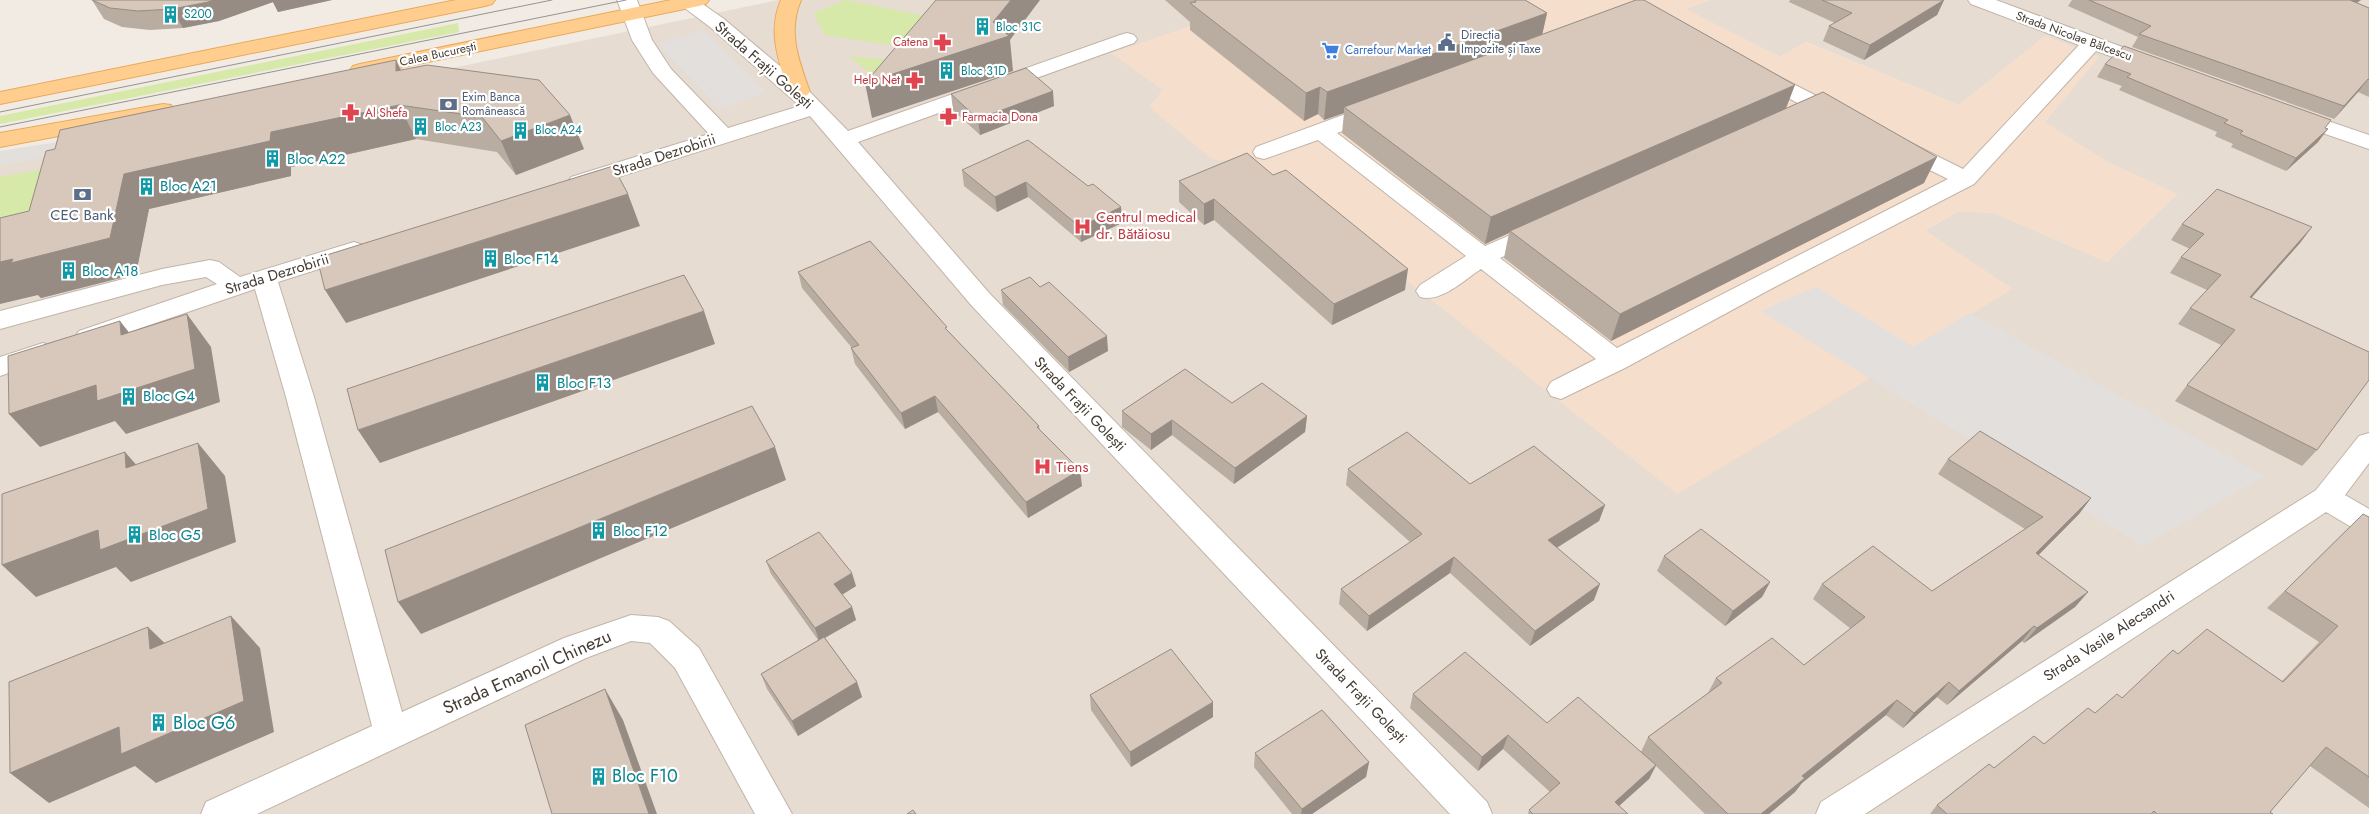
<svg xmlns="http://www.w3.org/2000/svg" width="2369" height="814" viewBox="0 0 2369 814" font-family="Jost,sans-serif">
  <rect width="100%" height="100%" fill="#f2ebe3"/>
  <path fill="#e7dcd1" d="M779,0H1269L1112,53L1163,90L1150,107L1244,163L2011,288L1924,231L1959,211L1994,213L2107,262L2177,194L2109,163L2044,122L2098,57L2045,36L1959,105L1806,42L1780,57L1685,9L1710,0H2369V814H0V162Z"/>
  <path fill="#f6decc" d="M1269,0H1710L1686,9L1780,57L1805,42L1959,105L2045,36L2099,57L2045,122L2109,163L2177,194L2107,262L1994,213L1959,211L1925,230L2012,289L1859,385L1677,494L1287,186L1244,163L1212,159L1149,107L1163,90L1111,53Z"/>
  <path fill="#d6e9a9" d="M846,0L936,18L910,48L825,35L814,15L816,12Z
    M458,23L459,32L0,124V116Z
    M849,56L899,61L884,85Z
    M81,162L0,259V177Z"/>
  <path fill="#e2dfdc" d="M703,30L766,92L720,109L658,45Z
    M83,138L79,152L0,165V151Z
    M1816,287L1913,347L1970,313L2264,476L2143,546L1761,311Z"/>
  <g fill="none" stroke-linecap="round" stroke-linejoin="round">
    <defs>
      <path id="minor" d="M617,0H637L652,40L671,69L728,128L800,106L710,27L674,0H697L724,19L806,88L848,131L1120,35L1127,33L1134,35L1137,39L1134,43L858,142L990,294L1487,802L1492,814H1450L972,306L810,116L587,187L579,189L571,187L568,182L571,177L709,134L653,73L632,40Z
        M1968,0H1996L2160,61L2163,65L2160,69L2153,71L2096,51L1974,184L1769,290L1625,368L1561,399L1551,396L1547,389L1551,382L1596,359L1481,269C1464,280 1441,303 1420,297L1416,291L1420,285L1466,256L1318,140L1264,159L1256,157L1253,152L1256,147L1370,105L1378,104L1386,105L1389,110L1386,115L1337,133L1485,246L1533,225L1541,223L1549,225L1553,230L1549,235L1500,258L1617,348L1948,179L1893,152L1890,147L1893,142L1901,140L1909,142L1963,169L2079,45L1971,4Z
        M1759,68L1766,70L1848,112L1851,117L1848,122L1840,123L1832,122L1752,78L1749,74L1752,70Z
        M2290,108L2369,135V149L2282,119L2279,114L2282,109Z
        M354,242L363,245L366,250L363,255L278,282L314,397L402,712L564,638L631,615L658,617L669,621L699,648L792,814H755L675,668L650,643L631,641L586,658L257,814H201L206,802L372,726L286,397L255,289L88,346L79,343L75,337L79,331L217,284L206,277L162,285L0,329V311L162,269L210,260L219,262L240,277Z
        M43,343L52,346L56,352L52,358L0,376V357Z
        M2369,433V463L2345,495L2369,509V535L2358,531L2326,512L1865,814H1816L1821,802L2316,490L2359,436Z"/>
      <path id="major" d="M456,0H495L492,4L485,6L0,104V92Z
        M671,0H709L706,4L699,6L360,76L353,74L350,70L353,66L360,64Z
        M781,0H801C787,32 799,61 810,92L806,96L799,98L792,96L788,92C779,61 767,32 781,0Z
        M163,104L171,105L174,110L171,115L0,147V133Z"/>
    </defs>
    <use href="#minor" stroke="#c1b4a8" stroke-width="2"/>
    <use href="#major" stroke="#e9a95b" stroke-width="2"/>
    <use href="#minor" fill="#fff" fill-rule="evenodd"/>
    <use href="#major" fill="#ffce8f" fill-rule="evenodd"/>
    <path stroke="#949494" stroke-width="1" d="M0,112L552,0
      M0,127L626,0"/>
  </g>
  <path fill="#b9aca1" d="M92,0H332L278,12L273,2L219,21L183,28L150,30L122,27L104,19Z
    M1165,0H1525L1547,13L1542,35L1786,109L1924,183L1611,341L1504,258L1509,233L1485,244L1342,133L1344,113L1324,120L1318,114L1304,121L1190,30V22Z
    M1790,0H1944L1937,15L1864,60L1823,41L1829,26L1835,23L1789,2Z
    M2072,0H2361L2357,3L2369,8V97L2358,92L2334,119L2132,47L2138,37L2068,6Z
    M2105,64L2326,128L2318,142L2286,171L2231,147L2233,144L2215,136L2217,132L2119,90L2122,86L2097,77Z
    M400,70L584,149L516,175L497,152L416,139L291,167V176L149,209L136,274L41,298L38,295L29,211Z
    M951,94L1054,106L980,135L953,110Z
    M962,170L1088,186L1121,207L1122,223L1081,242L1028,197L997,212L964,186Z
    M1273,175L1405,290L1332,325L1214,220L1204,225L1179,202V181Z
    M2182,224L2312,227L2300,243L2251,298L2317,450L2302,466L2175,401L2187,385L2221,345L2178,324L2190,308L2207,290L2170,273L2181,257L2190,249L2171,240Z
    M798,272L948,331L1039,426L1040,430L1082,486L1028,518L938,412L905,429L855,364L851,348H852L802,288Z
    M1040,287L1108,351L1069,372L1003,305L1001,290Z
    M1232,403L1307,416L1305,432L1234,484L1172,435L1151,450L1122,427V411Z
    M1948,459L2091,498L2079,514L2038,555L2088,592L2075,607L2024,643L2022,641L1947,705L1937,697L1903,728L1886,715L1802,783L1795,792L1769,814H1705L1656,766L1649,779L1619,806L1628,814H1528L1529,810L1550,792L1503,749L1478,771L1410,708L1413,694L1547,723L1641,752L1648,737L1709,693H1708L1716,678L1804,665L1851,629L1813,599L1822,584L1932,591L2025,529L1938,474Z
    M1348,469L1470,484L1605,505L1599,521L1557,548L1594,600L1530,646L1450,573L1367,631L1339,604L1341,589L1410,542L1346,485Z
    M2363,514L2369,517V808L2310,766L2270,812L2273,814H1930L1937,805L1994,768L2044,744L2095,713L2122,698L2178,654L2282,681L2319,642L2267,608Z
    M1664,556L1770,582L1762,597L1725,626L1657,571Z
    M766,561L856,586L842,595L852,607L856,620L825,638L857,682L862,697L798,736L767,689L761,674L818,640L771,574Z
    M1090,695L1213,717L1131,767L1091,710Z
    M1255,753L1369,762L1366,777L1312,814H1292L1254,767Z"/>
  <path fill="#968c83" d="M213,0H332L278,12L273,2L219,21L183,28L172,9Z
    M1011,0H1040L1010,40L1013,71L872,118L865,83L993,22Z
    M1944,0L1937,15L1864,60L1870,45Z
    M2350,0H2361L2341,12Z
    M1547,13L1541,40L1344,107V113L1324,120L1327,92Z
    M396,60L412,94L396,71Z
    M2368,79L2358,92L2334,119L2344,106Z
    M1795,85L1785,111L1510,231L1509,233L1485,244L1491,217Z
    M1320,87L1318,114L1304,121L1306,93Z
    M1053,91L1054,106L980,135L978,119Z
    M399,105L416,139L291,167V176L149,209L136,274L41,298L38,295L0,304V262L124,174L271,132Z
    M570,115L584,149L516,175L501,141Z
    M2328,129L2318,142L2286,171L2296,158Z
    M1937,157L1924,183L1611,341L1620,314Z
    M1026,182L1028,197L997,212L995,197Z
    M628,194L640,226L346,323L325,290Z
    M1214,199V220L1204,225V204Z
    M1121,207L1122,223L1081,242L1080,227Z
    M2312,227L2300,243L2238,313L2250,297Z
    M1408,269L1405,290L1332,325L1334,304Z
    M704,311L715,344L380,463L358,430Z
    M187,314L211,347L220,402L126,434L115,421L40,447L9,414Z
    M120,321L146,354L121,335Z
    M1107,336L1108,351L1069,372L1068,357Z
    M935,396L938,412L905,429L901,413Z
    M1307,416L1305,432L1234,484L1235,468Z
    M1172,420V435L1151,450V434Z
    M198,443L225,476L236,542L131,582L116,567L36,597L2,565Z
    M775,447L786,480L421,634L398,602Z
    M125,452L154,485L126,468Z
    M1080,470L1082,486L1028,518L1026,502Z
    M2091,498L2079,514L2025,569L2036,553Z
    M1605,505L1599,521L1543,556L1548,540Z
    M1454,557L1450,573L1367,631L1369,616Z
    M852,573L856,586L838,597L834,584Z
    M1770,582L1762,597L1725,626L1733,611Z
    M1600,584L1594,600L1530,646L1535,631Z
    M2088,592L2075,607L2024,643L2037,628Z
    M852,607L856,620L819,641L815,628Z
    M231,616L260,648L274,732L156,783L135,766L49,803L10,773Z
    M2034,626L2022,641L1947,705L1959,691Z
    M148,627L180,658L150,649Z
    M857,682L862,697L798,736L792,721Z
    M1949,682L1937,697L1903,728L1914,713Z
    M605,689L623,720L657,814H649Z
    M1897,700L1886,715L1802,783L1795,792L1769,814H1761L1802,776Z
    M1213,702V717L1131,767L1130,752Z
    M1508,735L1503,749L1478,771L1482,757Z
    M1369,762L1366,777L1312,814H1301L1302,809Z
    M1656,765L1649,779L1610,814L1615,802Z"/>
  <path fill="#d7c8bb" stroke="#968c83" d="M92,0H213L208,2L172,9L138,11L110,8Z
    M936,0H1011L993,22L1009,36L865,83Z
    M1195,0H1525L1547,13L1327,92L1320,87L1306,93L1190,3L1196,2Z
    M1636,0H1644L1795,85L1491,217L1344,107Z
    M1822,0H1944L1870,45L1829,26L1852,13Z
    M2089,0H2350L2369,8V80L2368,79L2344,106L2139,34L2151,26Z
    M2124,46L2331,120L2325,128L2328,129L2296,158L2240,134L2243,131L2224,123L2228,120L2127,77L2131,74L2105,64Z
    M396,60V71L427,65L539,80L570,115L501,141L482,117L399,105L271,132L270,141L124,174L110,238L11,263L13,259L0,262V218L29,211L46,151L55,149L60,130Z
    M1026,68L1053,91L978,119L951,94Z
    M1823,92L1937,157L1620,314L1510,231Z
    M1028,140L1088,186L1093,184L1121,207L1080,227L1026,182L995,197L962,170Z
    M1247,153L1273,175L1286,170L1408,269L1334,304L1214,199L1204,204L1179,181Z
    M613,166L628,194L325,290L317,258Z
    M2217,189L2312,227L2250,297L2369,352V380L2317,450L2187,385L2235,330L2190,308L2221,275L2181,257L2204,234L2182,224Z
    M870,241L947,327L945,328L1039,426L1037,427L1080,470L1026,502L935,396L901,413L851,348L859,345L798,272Z
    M684,275L704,311L358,430L347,389Z
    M1030,277L1040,287L1049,282L1107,336L1068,357L1001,290Z
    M187,314L195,369L97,401L96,385L9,414L8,356L120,321L121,335Z
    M1185,369L1232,403L1262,383L1307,416L1235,468L1172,420L1151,434L1122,411Z
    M752,406L775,447L398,602L385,550Z
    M1980,431L2091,498L2036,553L2088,592L2037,628L2034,626L1959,691L1949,682L1914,713L1897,700L1802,776L1805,778L1761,814H1728L1648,737L1722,683L1716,678L1772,638L1804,665L1865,617L1822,584L1873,546L1932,591L2043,517L1948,459Z
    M1407,432L1470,484L1534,446L1605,505L1548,540L1600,584L1535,631L1454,557L1369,616L1341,589L1422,534L1348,469Z
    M198,443L208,509L100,550L98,530L2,565V494L125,452L126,468Z
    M2363,514L2369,517V777L2326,747L2270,812L2273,814H2157L2154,811L2151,814H1947L1937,805L1989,764L1994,768L2034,736L2044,744L2088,708L2095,713L2117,694L2122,698L2173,650L2178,654L2207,629L2283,682L2338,626L2285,591Z
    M1701,529L1770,582L1733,611L1664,556Z
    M819,532L852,573L834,584L852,607L815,628L766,561Z
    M231,616L244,701L121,754L119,727L10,773L9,682L148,627L150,649Z
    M824,637L857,682L792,721L761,674Z
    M1171,649L1213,702L1130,752L1090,695Z
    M1465,652L1547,723L1578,697L1656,765L1615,802L1628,814H1533L1529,810L1560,783L1508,735L1482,757L1413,694Z
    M605,689L649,814H552L525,725Z
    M1322,710L1369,762L1302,809L1255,753Z
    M913,810L916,814H907Z"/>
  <defs>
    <symbol id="building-bare" viewBox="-9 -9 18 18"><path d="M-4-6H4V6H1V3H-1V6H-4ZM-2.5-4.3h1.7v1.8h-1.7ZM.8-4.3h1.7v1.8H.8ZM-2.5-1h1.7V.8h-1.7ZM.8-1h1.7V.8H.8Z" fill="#0f9aa8" stroke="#fff" stroke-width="2.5" paint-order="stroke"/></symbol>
    <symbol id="pharmacy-bare" viewBox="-9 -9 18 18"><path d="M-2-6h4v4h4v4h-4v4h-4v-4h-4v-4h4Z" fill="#e0444e" stroke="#fff" stroke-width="2.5" paint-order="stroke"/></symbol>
    <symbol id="civic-bare" viewBox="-9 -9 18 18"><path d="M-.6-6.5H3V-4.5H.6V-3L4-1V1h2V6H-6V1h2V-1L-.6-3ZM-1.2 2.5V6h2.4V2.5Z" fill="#5c6f8a" stroke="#fff" stroke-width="2.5" paint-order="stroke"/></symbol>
    <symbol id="supermarket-bare" viewBox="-9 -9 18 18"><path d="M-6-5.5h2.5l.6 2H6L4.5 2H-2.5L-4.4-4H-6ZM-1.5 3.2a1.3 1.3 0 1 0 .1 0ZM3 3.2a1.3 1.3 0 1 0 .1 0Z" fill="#3f7fe0" stroke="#fff" stroke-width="2.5" paint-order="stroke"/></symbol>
    <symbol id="bank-bare" viewBox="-9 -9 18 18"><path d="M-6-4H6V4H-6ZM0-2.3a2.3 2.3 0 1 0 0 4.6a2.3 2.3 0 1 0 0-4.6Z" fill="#5c6f8a" stroke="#fff" stroke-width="2.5" paint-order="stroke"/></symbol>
    <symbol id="hospital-bare" viewBox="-9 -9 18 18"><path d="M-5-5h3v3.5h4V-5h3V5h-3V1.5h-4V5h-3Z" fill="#e0444e" stroke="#fff" stroke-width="2.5" paint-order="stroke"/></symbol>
  </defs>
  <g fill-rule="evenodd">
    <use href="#building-bare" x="158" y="2" width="25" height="25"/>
    <use href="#building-bare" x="970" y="14" width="25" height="25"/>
    <use href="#pharmacy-bare" x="930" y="30" width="25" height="25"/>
    <use href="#civic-bare" x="1434" y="30" width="25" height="25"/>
    <use href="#supermarket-bare" x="1318" y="38" width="25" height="25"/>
    <use href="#building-bare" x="934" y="58" width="25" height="25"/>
    <use href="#pharmacy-bare" x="902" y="68" width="25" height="25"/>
    <use href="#bank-bare" x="436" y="92" width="25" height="25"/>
    <use href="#pharmacy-bare" x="338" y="100" width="25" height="25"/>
    <use href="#pharmacy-bare" x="936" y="104" width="25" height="25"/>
    <use href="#building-bare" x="408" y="114" width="25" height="25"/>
    <use href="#building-bare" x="508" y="118" width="25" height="25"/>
    <use href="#building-bare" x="260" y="146" width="25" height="25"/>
    <use href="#building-bare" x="134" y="174" width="25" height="25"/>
    <use href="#bank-bare" x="70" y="182" width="25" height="25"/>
    <use href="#hospital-bare" x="1070" y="214" width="25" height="25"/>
    <use href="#building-bare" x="478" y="246" width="25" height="25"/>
    <use href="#building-bare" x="56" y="258" width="25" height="25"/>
    <use href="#building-bare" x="530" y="370" width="25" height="25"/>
    <use href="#building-bare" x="116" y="384" width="25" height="25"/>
    <use href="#hospital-bare" x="1030" y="454" width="25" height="25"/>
    <use href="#building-bare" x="586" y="518" width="25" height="25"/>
    <use href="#building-bare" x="122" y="522" width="25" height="25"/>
    <use href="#building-bare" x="146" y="710" width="25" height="25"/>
    <use href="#building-bare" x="586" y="764" width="25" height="25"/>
  </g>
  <g text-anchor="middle" stroke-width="4.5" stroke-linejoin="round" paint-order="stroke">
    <g font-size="12" fill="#0d838f" stroke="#fff" text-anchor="start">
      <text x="184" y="18">S200</text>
      <text x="996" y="31">Bloc 31C</text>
      <text x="961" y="75">Bloc 31D</text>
      <text x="435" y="131">Bloc A23</text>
      <text x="535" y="134">Bloc A24</text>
    </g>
    <g font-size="12" fill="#4e5e75" stroke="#fff" text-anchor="start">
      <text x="1461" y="39">Direcția<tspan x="1461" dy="14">Impozite și Taxe</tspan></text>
      <text x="462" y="101">Exim Banca<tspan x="462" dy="14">Românească</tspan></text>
    </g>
    <g font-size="12" fill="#443b33" stroke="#fff">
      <text transform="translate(2074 36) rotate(20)" y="4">Strada Nicolae Bălcescu</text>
      <text transform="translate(438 54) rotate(-12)" y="4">Calea București</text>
    </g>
    <g font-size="12" fill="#be3a42" stroke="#fff" text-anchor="end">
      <text x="928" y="46">Catena</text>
      <text x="900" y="84">Help Net</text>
      <text x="365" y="117" text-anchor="start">Al Shefa</text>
      <text x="962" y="121" text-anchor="start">Farmacia Dona</text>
    </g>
    <g font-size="12" fill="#366cbe" stroke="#fff" text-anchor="start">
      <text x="1345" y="54">Carrefour Market</text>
    </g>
    <g font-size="15" fill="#443b33" stroke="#fff">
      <text transform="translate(764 65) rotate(41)" y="5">Strada Frații Golești</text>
      <text transform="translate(664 155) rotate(-18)" y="5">Strada Dezrobirii</text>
      <text transform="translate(277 274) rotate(-17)" y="5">Strada Dezrobirii</text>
      <text transform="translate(1080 404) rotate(46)" y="5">Strada Frații Golești</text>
      <text transform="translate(2109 636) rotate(-33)" y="5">Strada Vasile Alecsandri</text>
      <text transform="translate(1361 696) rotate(46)" y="5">Strada Frații Golești</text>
    </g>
    <g font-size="15" fill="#0d838f" stroke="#fff" text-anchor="start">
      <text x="287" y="164">Bloc A22</text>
      <text x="160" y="191">Bloc A21</text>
      <text x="504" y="264">Bloc F14</text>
      <text x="82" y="276">Bloc A18</text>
      <text x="557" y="388">Bloc F13</text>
      <text x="143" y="401">Bloc G4</text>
      <text x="613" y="536">Bloc F12</text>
      <text x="149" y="540">Bloc G5</text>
    </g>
    <g font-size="15" fill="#4e5e75" stroke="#fff">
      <text x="82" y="220">CEC Bank</text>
    </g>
    <g font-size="15" fill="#be3a42" stroke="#fff" text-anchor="start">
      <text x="1096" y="222">Centrul medical<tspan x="1096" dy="17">dr. Bătăiosu</tspan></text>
      <text x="1056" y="472">Tiens</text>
    </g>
    <g font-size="18" fill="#443b33" stroke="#fff">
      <text transform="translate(527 672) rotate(-24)" y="6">Strada Emanoil Chinezu</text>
    </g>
    <g font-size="18" fill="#0d838f" stroke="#fff" text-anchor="start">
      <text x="173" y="729">Bloc G6</text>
      <text x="612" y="782">Bloc F10</text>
    </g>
  </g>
</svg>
